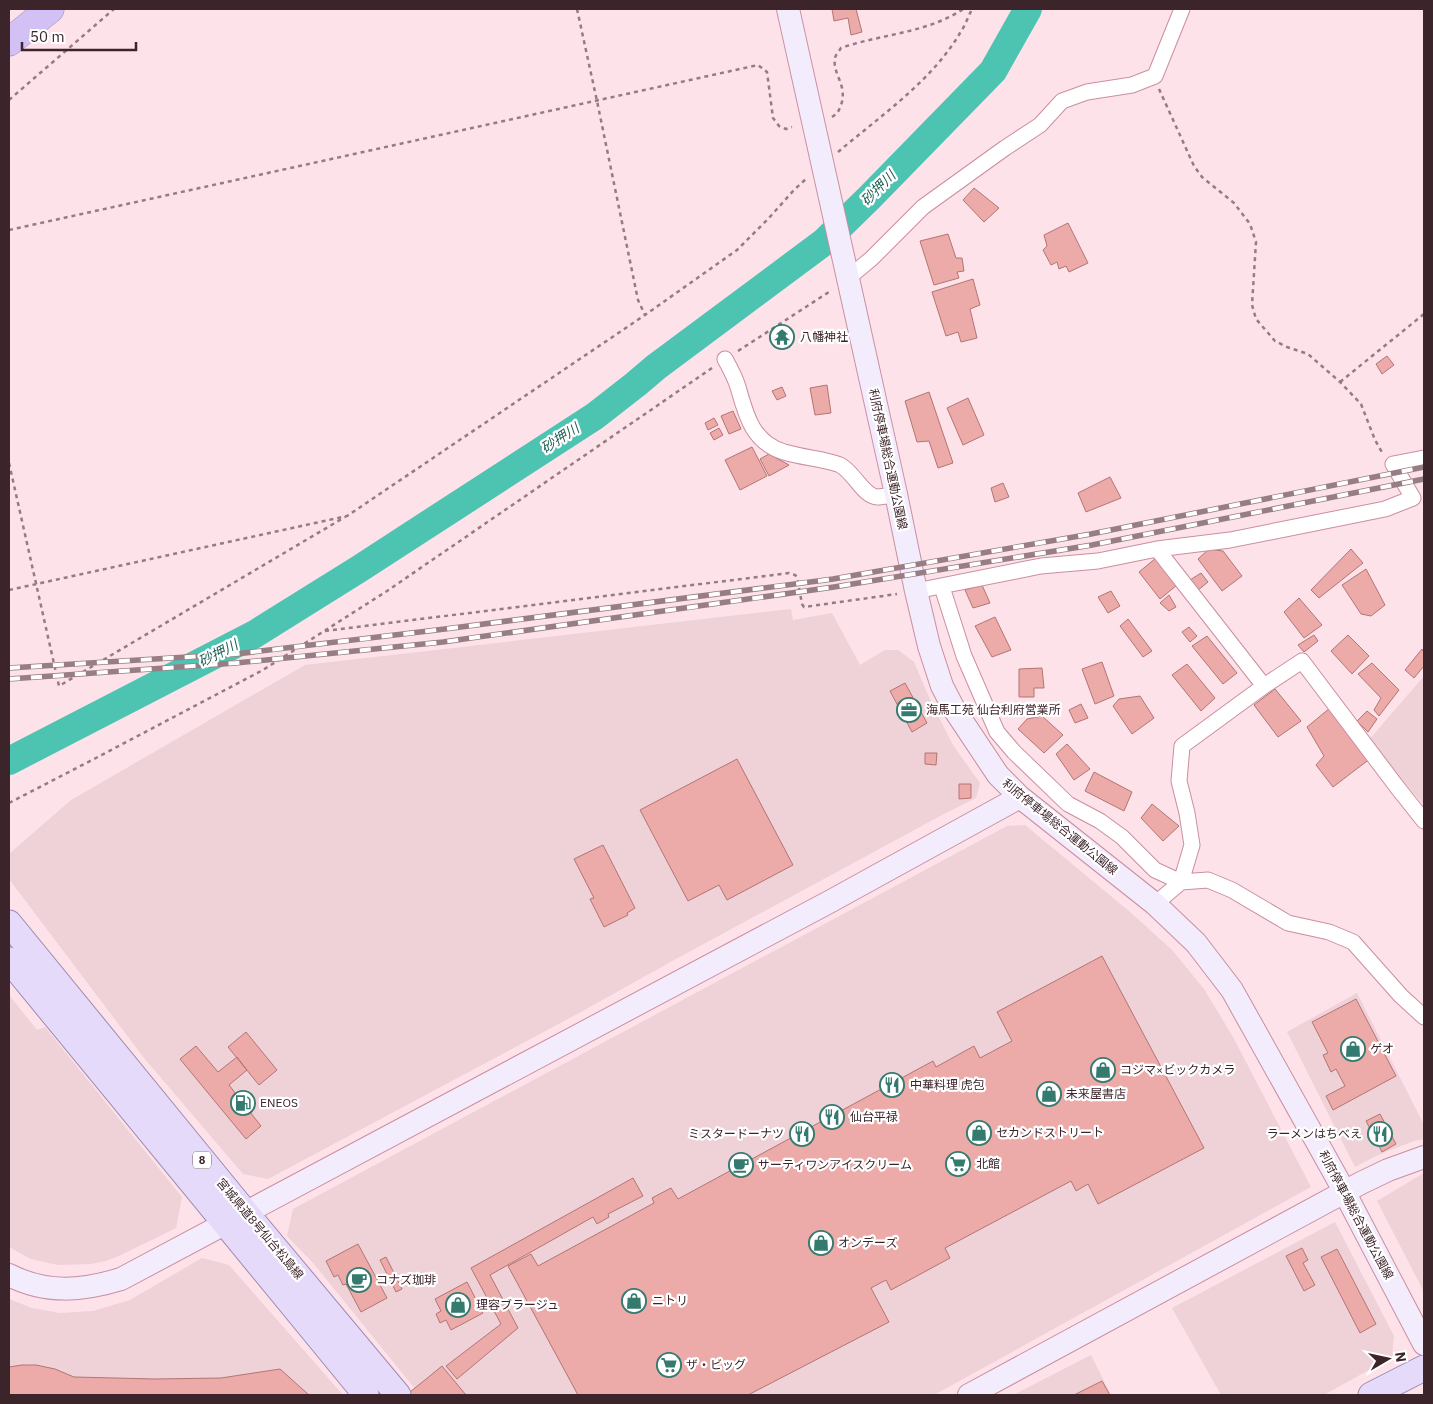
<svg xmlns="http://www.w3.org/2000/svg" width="1433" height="1404" viewBox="0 0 1433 1404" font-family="'IBM Plex Sans','Noto Sans JP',sans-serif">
  <rect width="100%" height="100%" fill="#fde2e9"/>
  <path fill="#efd1d8" d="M791,609L793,620L832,613L860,665L885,650H898L914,662L932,704L953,745L980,783L976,798L942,815L674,960L581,1012L268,1179L243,1174L144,1058L9,879V854L71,800L305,665Z
    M1424,676V805L1368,741Z
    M1025,825L1130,912L1172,950L1204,989L1233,1037L1311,1187L934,1395H420L314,1264L287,1236L293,1209L1007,826Z
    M1357,993L1424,1125V1139L1414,1141L1378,1155L1355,1167L1287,1032Z
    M9,995L37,1030L45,1027L182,1197L176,1228L121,1255L106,1261L90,1264L58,1265L31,1259L9,1247Z
    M1424,1173V1292L1377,1201Z
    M1335,1222L1394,1336L1392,1357L1324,1395H1221L1172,1308Z
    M202,1258L229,1265L343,1395H9V1299L32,1308L60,1313L93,1311L130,1300Z
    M1091,1355L1111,1395H1013Z"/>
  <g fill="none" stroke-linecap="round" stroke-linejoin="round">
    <path stroke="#4dc4b1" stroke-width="28" d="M9,761L255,634L359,569L595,416L636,384L656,367L824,242L870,197L993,71L1028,9"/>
  </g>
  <path fill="#ecaaa8" stroke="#b37574" d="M832,9H856L862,32L851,35L848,18L834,21Z
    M974,188L999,208L984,222L963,200Z
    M1068,223L1088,263L1069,272L1066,266L1059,269L1057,262L1051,265L1043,250L1047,246L1044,235Z
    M948,234L956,258H962L964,271L957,272L959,278L934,285L920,241Z
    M973,279L980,305L970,309L977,338L961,342L958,332L946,336L932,292Z
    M1387,356L1394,365L1382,374L1376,364Z
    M827,385L831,413L815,415L810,388Z
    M782,387L786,396L777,400L772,391Z
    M929,392L953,463L938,468L929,441L917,442L905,401Z
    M968,398L984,435L963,445L947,408Z
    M733,411L741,429L729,434L721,416Z
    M714,418L718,425L708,430L705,423Z
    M719,428L723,435L714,440L710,433Z
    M752,447L767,476L740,490L725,460Z
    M769,454L789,465L769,476L760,459Z
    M1110,477L1121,498L1086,512L1078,493Z
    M1003,483L1009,497L995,502L991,488Z
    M1209,549L1223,551L1242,576L1222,591L1198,559Z
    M1351,549L1363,563L1319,598L1311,590Z
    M1156,558L1177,585L1160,599L1139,572Z
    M1366,569L1385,605L1371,616L1361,614L1342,585Z
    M1201,573L1208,582L1198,590L1190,580Z
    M982,585L990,603L973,608L965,590Z
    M1111,591L1120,606L1108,613L1098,597Z
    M1169,595L1176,607L1169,611L1160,603Z
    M1299,598L1322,625L1304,638L1284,612Z
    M995,617L1011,650L992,657L975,626Z
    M1128,619L1152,651L1143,657L1120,626Z
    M1189,627L1197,636L1190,642L1182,632Z
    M1314,635L1318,641L1304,652L1298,645Z
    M1348,635L1369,656L1352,674L1331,651Z
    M1207,636L1237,673L1223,684L1192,646Z
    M1422,649L1424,652V666L1414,678L1405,670Z
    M1102,662L1114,696L1095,704L1082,669Z
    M1372,663L1399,690L1379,716L1374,710L1381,698L1358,674Z
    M1187,664L1215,698L1201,711L1172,675Z
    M1042,668L1044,688H1034V697H1019V669Z
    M905,683L927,723L912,732L890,691Z
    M1275,689L1301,721L1278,737L1254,705Z
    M1140,696L1154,718L1132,734L1113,706L1119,699Z
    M1081,704L1088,718L1075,723L1069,710Z
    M1330,708L1371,758L1333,787L1316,765L1324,756L1307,727Z
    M1367,711L1377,719L1368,732L1357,721Z
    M1042,716L1063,735L1044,753L1018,729L1027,719Z
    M1067,744L1090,769L1074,780L1056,754Z
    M925,753H937L936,765L925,764Z
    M737,759L793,865L727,900L719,885L688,901L640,810Z
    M1094,772L1132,792L1124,811L1085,791Z
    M959,784H971V798L959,799Z
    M1152,804L1179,826L1163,841L1141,818Z
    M603,845L635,908L627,913L628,915L604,927L590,899L594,898L574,859Z
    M1102,956L1204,1148L1098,1204L1088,1184L1076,1191L1071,1181L945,1248L950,1258L891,1290L886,1280L871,1288L889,1322L748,1395H578L508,1266L531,1254L538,1266L654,1203L652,1198L671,1188L678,1199L933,1061L936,1067L974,1046L980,1058L1012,1041L997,1012Z
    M1356,999L1396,1076L1333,1110L1326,1096L1345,1086L1336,1069L1331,1072L1323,1055L1328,1053L1312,1022Z
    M246,1032L277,1070L259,1085L228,1047Z
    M196,1046L218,1072L237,1057L247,1070L229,1085L261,1126L246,1139L180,1059Z
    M1380,1114L1396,1144L1382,1152L1366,1121Z
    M633,1178L643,1196L608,1214L609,1217L597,1224L593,1217L490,1275L518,1328L457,1379L446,1366L501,1324L471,1268Z
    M358,1244L387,1298L361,1312L346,1284L343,1285L338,1275L334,1277L326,1261Z
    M1302,1248L1308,1260L1303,1263L1315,1285L1304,1291L1286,1256Z
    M1337,1249L1376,1324L1360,1333L1321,1257Z
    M386,1257L402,1289L396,1292L380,1260Z
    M467,1282L483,1313L451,1330L446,1320L440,1323L436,1314L441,1311L435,1299Z
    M22,1365H36L55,1369L74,1377L155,1379L221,1378L280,1369L309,1395H9V1367Z
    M442,1366L466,1395H406L420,1384Z
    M1102,1381L1110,1395H1074Z"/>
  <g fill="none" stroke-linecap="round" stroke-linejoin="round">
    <defs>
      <path id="street" d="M848,278L871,259L923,207L1005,148L1040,125L1062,101L1087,92L1132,85L1155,76L1182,9
        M725,359C730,368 735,377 738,387C746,415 752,442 784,452C798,456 812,458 826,461C830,462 836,463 840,465C854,472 863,496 877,497C883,497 890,495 896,494
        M1157,549L1264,686L1302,661L1397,787L1424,821
        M942,587L964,656L997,732L1014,752L1068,804L1100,821L1122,837L1155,870L1181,882L1208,880L1232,890L1288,923L1329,932L1353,942L1401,996L1424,1017
        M916,591L1041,566L1098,561L1157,549L1230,540L1385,509L1413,498L1393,464L1424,458
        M1155,904L1181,882L1192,845L1187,813L1179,781L1182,746L1264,686"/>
      <path id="secondary" d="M788,9L896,494L916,591L929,646L942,686L954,709L998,775L1020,797L1155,904L1196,943L1232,990L1337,1178L1424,1344
        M9,1275C46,1294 82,1291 121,1279L831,901L1020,797
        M969,1395L1361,1183L1388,1170L1424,1157"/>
      <path id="primary" d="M9,923L246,1213L398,1395
        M9,960L366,1395
        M1371,1395L1424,1368"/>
      <path id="highway" d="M9,42L50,9"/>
    </defs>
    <use href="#street" stroke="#cb8e9f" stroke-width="17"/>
    <use href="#secondary" stroke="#cb8e9f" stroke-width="24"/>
    <use href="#primary" stroke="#9e8aaf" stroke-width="27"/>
    <use href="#highway" stroke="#9e8aaf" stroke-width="29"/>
    <path stroke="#957c83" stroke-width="2.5" stroke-dasharray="4 4" stroke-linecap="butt" d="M577,9L597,101L638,300L645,315
      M1159,89L1194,166L1202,177L1234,203L1250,224L1256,242L1252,305L1256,319L1275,341L1287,347L1308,354L1340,382L1361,404L1375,440L1383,454
      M9,100L114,9
      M832,117C837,114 839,111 841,105C848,85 832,74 835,58C836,54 839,51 841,48C881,34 928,33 963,9
      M838,152C879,117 932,81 960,33C965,26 968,17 972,9
      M9,230L758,65L767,72L773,118L779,126L786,129L792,127
      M738,351L832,290
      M1340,382L1424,314
      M9,463L59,686L345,517
      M9,590L347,516L645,315L737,250L768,219L794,190L807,178
      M325,631L789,573L795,575L797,577L802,604L804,607L897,594
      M9,803L94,759L263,670L387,591L712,368"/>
    <use href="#street" stroke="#fff" stroke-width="15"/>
    <use href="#secondary" stroke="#f2ecfc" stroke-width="22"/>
    <use href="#primary" stroke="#e5dafa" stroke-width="25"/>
    <use href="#highway" stroke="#d3c1f6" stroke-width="28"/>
    <defs>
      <path id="rail" d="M9,668L236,654L445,629L833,579L1091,534L1424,467
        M9,679L236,663L443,642L834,587L1092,545L1424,479"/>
    </defs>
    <use href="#rail" stroke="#977d84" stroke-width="5.5"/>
    <use href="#rail" stroke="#fff" stroke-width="4" stroke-dasharray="11" stroke-linecap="butt"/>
  </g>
  <defs>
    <symbol id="temple-ring" viewBox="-11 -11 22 22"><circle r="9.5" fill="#fff" stroke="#357a6e" stroke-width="1.5"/><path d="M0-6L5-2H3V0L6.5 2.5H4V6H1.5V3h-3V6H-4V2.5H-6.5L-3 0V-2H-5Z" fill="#357a6e"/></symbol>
    <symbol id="office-ring" viewBox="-11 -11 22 22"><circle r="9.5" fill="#fff" stroke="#357a6e" stroke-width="1.5"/><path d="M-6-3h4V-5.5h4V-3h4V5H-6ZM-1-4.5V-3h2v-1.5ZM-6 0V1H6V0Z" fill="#357a6e"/></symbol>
    <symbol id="shop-ring" viewBox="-11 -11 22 22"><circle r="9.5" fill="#fff" stroke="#357a6e" stroke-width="1.5"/><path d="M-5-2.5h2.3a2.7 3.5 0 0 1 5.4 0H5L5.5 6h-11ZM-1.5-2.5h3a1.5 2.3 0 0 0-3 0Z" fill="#357a6e"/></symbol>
    <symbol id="restaurant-ring" viewBox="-11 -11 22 22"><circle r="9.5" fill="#fff" stroke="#357a6e" stroke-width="1.5"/><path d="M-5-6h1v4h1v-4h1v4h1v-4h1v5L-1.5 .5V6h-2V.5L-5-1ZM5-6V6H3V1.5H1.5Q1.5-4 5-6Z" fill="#357a6e"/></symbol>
    <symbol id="fuel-ring" viewBox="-11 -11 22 22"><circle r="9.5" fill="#fff" stroke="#357a6e" stroke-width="1.5"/><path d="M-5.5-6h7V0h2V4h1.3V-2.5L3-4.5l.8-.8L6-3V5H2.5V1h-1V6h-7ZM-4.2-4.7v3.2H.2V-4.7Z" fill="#357a6e"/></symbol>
    <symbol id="supermarket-ring" viewBox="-11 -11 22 22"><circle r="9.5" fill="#fff" stroke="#357a6e" stroke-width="1.5"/><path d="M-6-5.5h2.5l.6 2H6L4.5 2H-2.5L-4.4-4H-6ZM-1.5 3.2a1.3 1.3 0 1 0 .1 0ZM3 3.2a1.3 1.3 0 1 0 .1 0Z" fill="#357a6e"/></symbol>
    <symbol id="cafe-ring" viewBox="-11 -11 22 22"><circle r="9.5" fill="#fff" stroke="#357a6e" stroke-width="1.5"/><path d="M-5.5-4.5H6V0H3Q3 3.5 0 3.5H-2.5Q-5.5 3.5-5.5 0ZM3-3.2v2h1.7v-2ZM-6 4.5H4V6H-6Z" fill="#357a6e"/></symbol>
  </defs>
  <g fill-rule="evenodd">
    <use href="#temple-ring" x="768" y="323" width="28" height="28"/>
    <use href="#office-ring" x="895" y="696" width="28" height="28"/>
    <use href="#shop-ring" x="1339" y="1035" width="28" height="28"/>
    <use href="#shop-ring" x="1089" y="1056" width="28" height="28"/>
    <use href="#restaurant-ring" x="878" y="1071" width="28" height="28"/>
    <use href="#shop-ring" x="1035" y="1080" width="28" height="28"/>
    <use href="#fuel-ring" x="229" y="1089" width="28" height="28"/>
    <use href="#restaurant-ring" x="818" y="1103" width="28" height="28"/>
    <use href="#shop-ring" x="965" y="1119" width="28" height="28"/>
    <use href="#restaurant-ring" x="788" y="1120" width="28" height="28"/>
    <use href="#restaurant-ring" x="1366" y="1120" width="28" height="28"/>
    <use href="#supermarket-ring" x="944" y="1150" width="28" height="28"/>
    <use href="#cafe-ring" x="727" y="1151" width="28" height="28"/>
    <use href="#shop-ring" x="807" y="1229" width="28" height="28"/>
    <use href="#cafe-ring" x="345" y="1266" width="28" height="28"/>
    <use href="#shop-ring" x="620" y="1287" width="28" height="28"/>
    <use href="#shop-ring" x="444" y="1291" width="28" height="28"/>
    <use href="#supermarket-ring" x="655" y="1351" width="28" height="28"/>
  </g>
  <g text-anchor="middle" stroke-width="4.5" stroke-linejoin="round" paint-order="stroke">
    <rect fill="#fff" stroke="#76666b" stroke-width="1" x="193" y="1151.5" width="18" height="17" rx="4"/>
    <g font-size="11" font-weight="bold" fill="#3c242b">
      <text x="202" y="1164">8</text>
    </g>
    <g font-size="12" fill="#3c242b" stroke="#fff" text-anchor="start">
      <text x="800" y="341">八幡神社</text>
      <text x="926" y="714">海馬工苑 仙台利府営業所</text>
      <text x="1370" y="1053">ゲオ</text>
      <text x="1120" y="1074">コジマ×ビックカメラ</text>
      <text x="910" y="1089">中華料理 虎包</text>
      <text x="1066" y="1098">未来屋書店</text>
      <text x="260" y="1107">ENEOS</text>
      <text x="850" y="1121">仙台平禄</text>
      <text x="996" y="1137">セカンドストリート</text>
      <text x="784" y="1138" text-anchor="end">ミスタードーナツ</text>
      <text x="1362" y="1138" text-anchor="end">ラーメンはちべえ</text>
      <text x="976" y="1168">北館</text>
      <text x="758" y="1169">サーティワンアイスクリーム</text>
      <text x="838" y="1247">オンデーズ</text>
      <text x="376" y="1284">コナズ珈琲</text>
      <text x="652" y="1305">ニトリ</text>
      <text x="476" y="1309">理容ブラージュ</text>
      <text x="686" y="1369">ザ・ビッグ</text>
    </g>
    <g font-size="12" fill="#3c242b" stroke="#fff">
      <text transform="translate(888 459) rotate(78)" y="4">利府停車場総合運動公園線</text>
      <text transform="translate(1060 827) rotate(39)" y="4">利府停車場総合運動公園線</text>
      <text transform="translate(1356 1215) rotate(62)" y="4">利府停車場総合運動公園線</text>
      <text transform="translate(260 1229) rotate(50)" y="4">宮城県道8号仙台松島線</text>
    </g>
    <g font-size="14" font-style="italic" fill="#216157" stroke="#fff">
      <text transform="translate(878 188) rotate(-45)" y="5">砂押川</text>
      <text transform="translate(560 438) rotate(-33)" y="5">砂押川</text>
      <text transform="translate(218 653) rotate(-27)" y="5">砂押川</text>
    </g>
  </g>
  <rect width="1433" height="1404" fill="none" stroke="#3c242b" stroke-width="20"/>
  <g transform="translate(1388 1359) rotate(81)" stroke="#ffffff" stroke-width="4" paint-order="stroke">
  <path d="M0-4L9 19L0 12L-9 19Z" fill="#3c242b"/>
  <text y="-8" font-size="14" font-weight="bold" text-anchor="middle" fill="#3c242b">N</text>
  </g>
  <path d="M22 42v8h114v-8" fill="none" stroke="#3c242b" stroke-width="2.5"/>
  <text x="30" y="42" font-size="15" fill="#3c242b" stroke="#ffffff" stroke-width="4" paint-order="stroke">50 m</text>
</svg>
